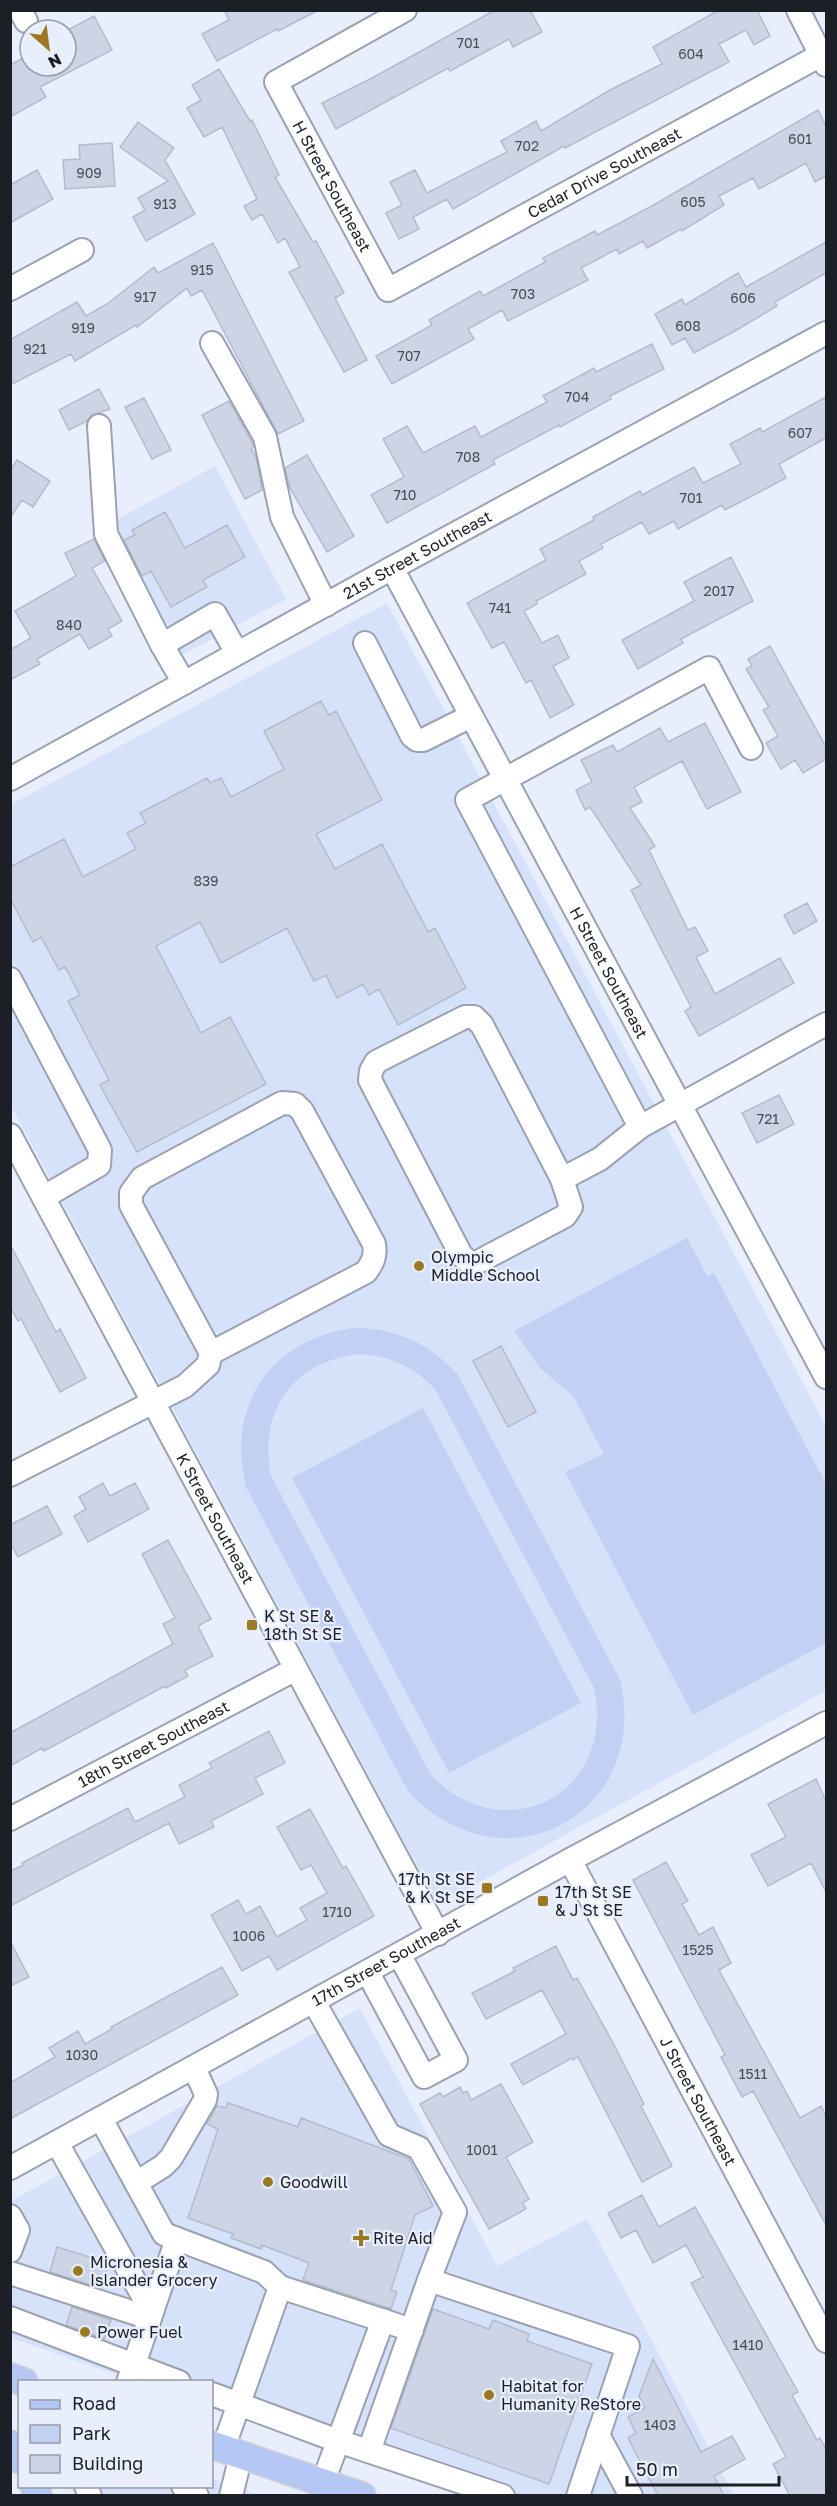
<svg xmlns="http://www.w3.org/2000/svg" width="837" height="2506" viewBox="0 0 837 2506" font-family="'Golos Text',sans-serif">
  <rect width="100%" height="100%" fill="#e8eefc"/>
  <path fill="#d6e2fa" d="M215,466L286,599L165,664L94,532Z
    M387,603L826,1426V1691L438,1905L11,1106L10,805Z
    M360,2008L497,2266L587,2219L734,2495H462L212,2408V2382L135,2381L11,2338V2201Z
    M212,2479L259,2495L75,2496L70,2487L212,2486Z"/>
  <path fill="#c1d0f3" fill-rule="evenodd" d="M687,1238L707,1276L714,1273L826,1484V1643L693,1715L565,1472L604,1454L573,1396L540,1368L514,1331Z
    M353,1328C396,1328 429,1343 458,1375L620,1680C652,1815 502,1894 408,1791L246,1487C226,1405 270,1340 353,1328ZM359,1354C390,1356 413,1366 435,1389L594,1688C617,1793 505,1852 431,1775L271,1476C258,1411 293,1361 359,1354Z
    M423,1408L581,1703L449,1773L292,1478Z"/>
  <path fill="#ccd4e5" stroke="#b3bbcc" stroke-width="1.5" d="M224,10H319L278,31L277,29L217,61L202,34L229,20Z
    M495,10H530L542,32L513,47L509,39L450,71L448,68L336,129L322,103L374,77Z
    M719,10H757L770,36L754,45L746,30L719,44L729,62L565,148L564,146L453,209L447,199L413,217L419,229L399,239L386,213L402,205L390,182L415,170L427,193L507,152L501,141L536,121L541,131L610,90L662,64L653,47Z
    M94,16L112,50L40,87L46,97L10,117V65L30,54V66H66V31Z
    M219,69L250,121L252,120L279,175L275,177L313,242L316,241L344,293L335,298L367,360L344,372L289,272L300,267L285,238L278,243L262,214L252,220L244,206L257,199L222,127L204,137L187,108L201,100L192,85Z
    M818,110L826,126V176L815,182L806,163L759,189L753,178L719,196L724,205L682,231L681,229L647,248L643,241L619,254L617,249L581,268L588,280L508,321L502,310L468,329L474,339L392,384L376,356L432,325L429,320L480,291L483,296L545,262L543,258L595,231L597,235L650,207Z
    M138,122L174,148L165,160L195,214L146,241L133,217L145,210L138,198L168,181L120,147Z
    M112,143L115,186L65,189L63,160L80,159L79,145Z
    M37,170L53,199L10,223V185Z
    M826,242V273L775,302L777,306L735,331L694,353L685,338L672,345L655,314L682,299L685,305L738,273L746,287Z
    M213,243L304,421L278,434L202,290L191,296L187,288L137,327L136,325L75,361L71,354L10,385V340L77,302L86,316L107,304L154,267L158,273Z
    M652,344L664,369L610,396L611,399L560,427L559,425L493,460L495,464L387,523L371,495L404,477L383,439L407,426L423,453L475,426L481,437L547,402L543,396L594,368L596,372Z
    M99,389L110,409L92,415L87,421L69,430L59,410Z
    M826,397V438L779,464L786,478L725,510L722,505L678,529L674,521L649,534L642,522L601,544L603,548L579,561L586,574L536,601L537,604L524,611L542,643L558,635L569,658L553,666L574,705L550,718L531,680L526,683L504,642L492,648L467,603L546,560L540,549L594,520L593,517L640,491L642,495L694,467L703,483L741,464L730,444L760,428L762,432Z
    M144,398L171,450L152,459L125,407Z
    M229,401L252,442L253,447L251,449L256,457L262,490L245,499L202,415Z
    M307,455L354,536L327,552L290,488L285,468Z
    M17,460L50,481L33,507L22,500L10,518V471Z
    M165,512L185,548L227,525L245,557L203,580L207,587L171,607L151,571L142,576L124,540L135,535L132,530Z
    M94,539L105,561L92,568L122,621L108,629L112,636L89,649L80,634L37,659L40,664L10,680V650L31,638L15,611L76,576L65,553Z
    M731,557L753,601L681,639L683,643L638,669L622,640L694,601L684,582Z
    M770,646L826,747V759L803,773L795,760L781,769L766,743L778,736L763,710L769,707L746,669L752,666L748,659Z
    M321,701L329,715L336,711L382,800L316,834L335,869L382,844L428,932L435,928L466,988L398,1025L379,989L369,995L363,984L337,998L326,975L314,981L287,928L221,963L200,922L156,946L201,1033L230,1017L266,1084L137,1152L100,1085L109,1080L68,1001L80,995L65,967L59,970L41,937L33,942L10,898V867L64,839L83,877L136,849L127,833L146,823L140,813L207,778L210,783L221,778L231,797L284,769L264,731Z
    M705,723L741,792L707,809L682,761L634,787L642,802L630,808L655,846L649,850L688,930L695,927L708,951L696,957L715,994L780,958L794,983L699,1036L685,1011L691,1007L631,890L641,885L590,807L585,810L576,790L592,782L581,760L613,745L617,752L660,728L668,742Z
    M807,903L817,921L794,934L784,915Z
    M779,1095L794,1124L757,1143L742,1113Z
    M10,1244L56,1332L60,1329L86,1378L60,1392L21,1319L18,1321L10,1307Z
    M501,1346L536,1412L508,1427L473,1361Z
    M103,1483L110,1496L135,1483L149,1509L88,1542L74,1516L86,1509L79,1497Z
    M47,1506L62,1534L18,1557L10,1542V1525Z
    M168,1540L211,1619L198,1626L213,1656L185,1670L188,1676L166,1688L165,1686L44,1751L42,1748L10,1766V1733L173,1644L163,1624L175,1618L142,1554Z
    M269,1731L285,1763L255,1778L263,1794L211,1821L214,1827L179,1844L169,1823L10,1906V1871L24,1865L22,1863L128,1808L135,1822L185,1797L179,1785L212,1768L209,1763Z
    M816,1779L826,1801V1892L811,1863L768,1886L751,1855L786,1837L768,1804Z
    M310,1809L343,1868L346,1866L374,1916L277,1970L269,1956L242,1971L211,1915L238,1900L246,1914L260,1906L277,1937L307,1920L300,1908L327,1893L311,1865L301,1870L277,1827Z
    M666,1862L688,1901L682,1904L699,1935L713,1927L731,1963L719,1970L800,2118L821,2106L826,2116V2225L753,2091L742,2097L721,2057L725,2055L633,1880Z
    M10,1941L29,1977L10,1986Z
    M556,1946L573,1980L577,1978L611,2039L644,2104L641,2106L672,2166L642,2182L578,2057L573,2060L572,2058L523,2085L511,2064L566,2034L542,1990L486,2019L472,1993L515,1971L513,1968Z
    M222,1967L238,1995L10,2119V2083L55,2057L49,2048L78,2031L85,2044L112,2029L111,2027Z
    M501,2084L533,2142L506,2157L529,2199L523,2203L526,2209L489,2229L420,2104L440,2093L443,2097L460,2087L463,2093L467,2091L471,2100Z
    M228,2103L298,2127L301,2118L409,2159L433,2206L415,2215L391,2290L397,2292L391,2309L303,2280L309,2263L262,2245L261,2249L231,2238L233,2234L188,2218L218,2129L207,2124L217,2106L226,2108Z
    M642,2195L659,2227L695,2207L798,2392L792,2395L817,2440L820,2438L826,2449V2496H790L773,2464L786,2457L691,2283L703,2277L686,2245L653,2263L636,2230L621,2238L608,2213Z
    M57,2247L109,2263L101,2288L50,2272Z
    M72,2307L111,2320L104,2339L66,2325Z
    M433,2309L489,2329L493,2320L529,2334L527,2341L592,2364L549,2484L391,2428Z
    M653,2359L701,2452L732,2436L745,2459L714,2476L724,2496H658L628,2438L636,2433L628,2417L645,2408L639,2396Z"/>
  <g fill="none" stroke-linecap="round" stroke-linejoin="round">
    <defs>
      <g id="minor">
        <path d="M20,10L26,21"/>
        <path id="s1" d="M405,10L276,82L388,290L821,55"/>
        <path d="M798,10L826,65"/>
        <path d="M10,289L82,250"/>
        <path d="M212,343L265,437L282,517L326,605"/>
        <path d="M99,426L106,534L162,645"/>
        <path id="s2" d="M392,568L826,1377"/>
        <path d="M365,643L412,736L417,740H423L471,716"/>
        <path d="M184,683L162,645L215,614L237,653"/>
        <path id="s3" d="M10,779L392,568L826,333"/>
        <path d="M10,979L100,1150L99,1165L44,1197"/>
        <path d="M465,1017H474L482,1025L562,1179L571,1207L565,1216L476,1263L469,1262L461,1255L370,1080L371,1071L376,1062Z"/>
        <path d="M640,1127L467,800L709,668L751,748"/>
        <path id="s4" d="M10,1135L438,1934"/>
        <path d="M562,1179L600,1159L640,1127L826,1024"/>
        <path d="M10,1475L185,1386L208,1365L211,1353L131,1205V1193L142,1178L282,1103L295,1104L302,1111L374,1244C376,1256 373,1262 366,1272L211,1353"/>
        <path id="s5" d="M10,1819L296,1669"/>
        <path id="s6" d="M570,1860L826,2341"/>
        <path d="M368,1973L424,2077L456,2060L400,1956"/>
        <path d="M314,2002L389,2135L419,2148L455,2212L429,2280"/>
        <path d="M101,2119L164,2234L264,2272L280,2287L412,2330"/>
        <path d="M57,2143L152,2312"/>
        <path id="s7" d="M10,2168L570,1860L826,1723"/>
        <path d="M136,2183L163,2166L171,2158L205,2100L206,2094L194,2068"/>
        <path d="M10,2216L18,2230L10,2251"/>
        <path d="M10,2273L150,2318"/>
        <path d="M10,2318L179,2382"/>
        <path d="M128,2382L177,2239"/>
        <path d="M212,2394L338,2441L503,2496"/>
        <path d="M598,2435L631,2496"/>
        <path d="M223,2449L280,2287"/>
        <path d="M369,2451L429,2280L628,2346L578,2496"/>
        <path d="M323,2482L383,2320"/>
        <path d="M86,2486L90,2496"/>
        <path d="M183,2486L197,2496"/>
        <path d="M231,2496L241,2455"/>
      </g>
      <path id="major" d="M10,2377L24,2382
        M10,2444L20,2460
        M212,2445L362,2496
        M34,2486L38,2496"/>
    </defs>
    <use href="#minor" stroke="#9aa2b2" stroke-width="26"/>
    <use href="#major" stroke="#d2d2d3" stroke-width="30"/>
    <use href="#minor" stroke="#fff" stroke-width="22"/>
    <use href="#major" stroke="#b4c7f5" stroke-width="27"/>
  </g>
  <g fill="#9b7923" stroke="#e8eefc" stroke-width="2">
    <circle cx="419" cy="1266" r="6"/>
    <rect x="246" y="1619" width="12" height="12" rx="3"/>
    <rect x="481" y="1882" width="12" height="12" rx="3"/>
    <rect x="537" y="1895" width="12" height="12" rx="3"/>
    <circle cx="268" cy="2182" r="6"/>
    <path d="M358 2229h6v6h6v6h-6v6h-6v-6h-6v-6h6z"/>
    <circle cx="78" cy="2271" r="6"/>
    <circle cx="85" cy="2332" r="6"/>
    <circle cx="489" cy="2395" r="6"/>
  </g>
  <g text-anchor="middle" stroke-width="4.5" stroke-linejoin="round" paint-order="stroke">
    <g font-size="14" fill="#484c55">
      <text x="468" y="48">701</text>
      <text x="691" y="59">604</text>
      <text x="800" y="144">601</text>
      <text x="527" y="151">702</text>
      <text x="89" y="178">909</text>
      <text x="693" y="207">605</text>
      <text x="165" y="209">913</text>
      <text x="202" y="275">915</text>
      <text x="523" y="299">703</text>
      <text x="145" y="302">917</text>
      <text x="743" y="303">606</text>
      <text x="688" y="331">608</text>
      <text x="83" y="333">919</text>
      <text x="35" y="354">921</text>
      <text x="409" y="361">707</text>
      <text x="577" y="402">704</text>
      <text x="800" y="438">607</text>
      <text x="468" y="462">708</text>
      <text x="405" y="500">710</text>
      <text x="691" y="503">701</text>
      <text x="719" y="596">2017</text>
      <text x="500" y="613">741</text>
      <text x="69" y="630">840</text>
      <text x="206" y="886">839</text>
      <text x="768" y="1124">721</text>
      <text x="337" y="1917">1710</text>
      <text x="249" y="1941">1006</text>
      <text x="698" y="1955">1525</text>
      <text x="82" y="2060">1030</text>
      <text x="753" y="2079">1511</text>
      <text x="482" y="2155">1001</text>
      <text x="748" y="2350">1410</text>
      <text x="660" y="2430">1403</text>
    </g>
    <g font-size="16" fill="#1c1f25" stroke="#e8eefc">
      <text dy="6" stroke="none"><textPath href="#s1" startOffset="630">Cedar Drive Southeast</textPath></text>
      <text dy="6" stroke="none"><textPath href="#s1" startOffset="266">H Street Southeast</textPath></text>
      <text dy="6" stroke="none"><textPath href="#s3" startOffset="465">21st Street Southeast</textPath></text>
      <text dy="6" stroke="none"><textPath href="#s2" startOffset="459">H Street Southeast</textPath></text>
      <text dy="6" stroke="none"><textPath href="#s4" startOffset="435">K Street Southeast</textPath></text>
      <text dy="6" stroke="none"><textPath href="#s5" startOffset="162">18th Street Southeast</textPath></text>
      <text dy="6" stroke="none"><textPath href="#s7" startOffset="429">17th Street Southeast</textPath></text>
      <text dy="6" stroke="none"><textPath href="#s6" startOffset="273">J Street Southeast</textPath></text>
    </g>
    <g font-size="16" fill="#1c1f25" stroke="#e8eefc" text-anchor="start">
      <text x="431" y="1263">Olympic<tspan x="431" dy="18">Middle School</tspan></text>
      <text x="264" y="1622">K St SE &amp;<tspan x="264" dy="18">18th St SE</tspan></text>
      <text x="475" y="1885" text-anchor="end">17th St SE<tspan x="475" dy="18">&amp; K St SE</tspan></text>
      <text x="555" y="1898">17th St SE<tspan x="555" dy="18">&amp; J St SE</tspan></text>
      <text x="280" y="2188">Goodwill</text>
      <text x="373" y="2244">Rite Aid</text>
      <text x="90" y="2268">Micronesia &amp;<tspan x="90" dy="18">Islander Grocery</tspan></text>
      <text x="97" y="2338">Power Fuel</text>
      <text x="501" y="2392">Habitat for<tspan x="501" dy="18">Humanity ReStore</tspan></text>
    </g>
  </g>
  <rect width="837" height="2506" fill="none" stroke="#1c1f25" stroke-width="24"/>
  <rect x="18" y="2380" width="195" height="108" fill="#e8eefc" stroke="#969ba6" stroke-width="1.5"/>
  <rect x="30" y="2400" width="30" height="9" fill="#b4c7f5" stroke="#969ba6" stroke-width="1.5"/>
  <text x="72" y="2410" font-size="18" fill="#1c1f25">Road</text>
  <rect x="30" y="2425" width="30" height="18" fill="#c1d0f3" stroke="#969ba6" stroke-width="1.5"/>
  <text x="72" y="2440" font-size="18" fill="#1c1f25">Park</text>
  <rect x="30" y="2455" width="30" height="18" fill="#ccd4e5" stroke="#969ba6" stroke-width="1.5"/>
  <text x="72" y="2470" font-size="18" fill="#1c1f25">Building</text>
  <g transform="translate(48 48) rotate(152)"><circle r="28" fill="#e8eefc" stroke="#969ba6" stroke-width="1.5"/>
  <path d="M0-4.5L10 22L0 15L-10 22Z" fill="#9b7923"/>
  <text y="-9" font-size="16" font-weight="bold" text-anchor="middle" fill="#1c1f25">N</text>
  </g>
  <path d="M627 2476v9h152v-9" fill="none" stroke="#1c1f25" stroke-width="3"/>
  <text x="636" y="2476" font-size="18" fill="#1c1f25" stroke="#e8eefc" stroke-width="4.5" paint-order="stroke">50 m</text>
</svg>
